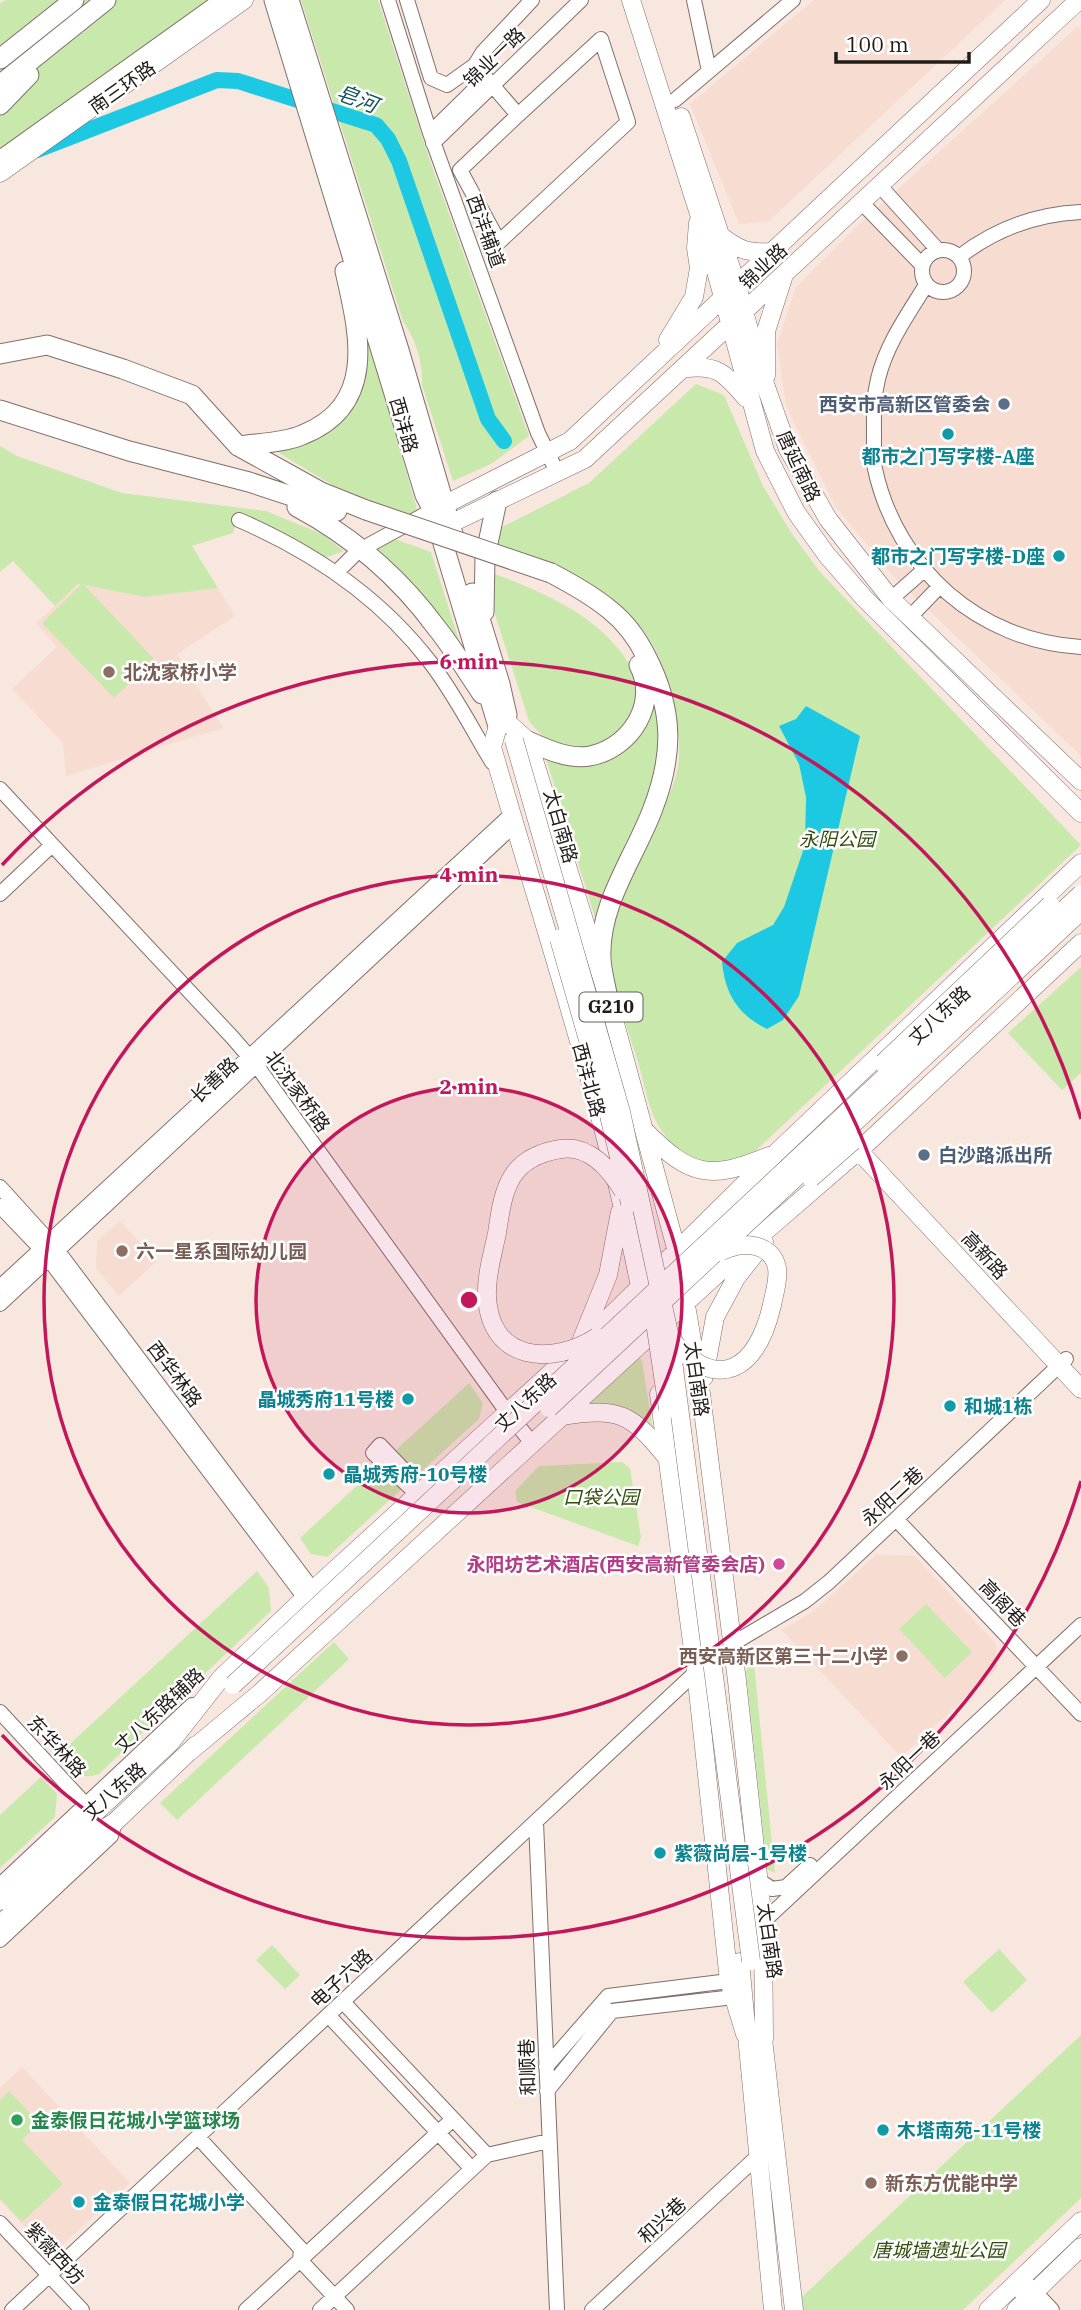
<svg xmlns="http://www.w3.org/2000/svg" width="1081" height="2310" viewBox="0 0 1081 2310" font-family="'IBM Plex Serif','Noto Sans SC',serif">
  <rect width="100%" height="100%" fill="#f8e7df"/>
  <path fill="#f6dcd1" d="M814,0H1005L769,221L739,224L690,104Z
    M1077,27L1081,31V756L893,576L835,506L786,406L777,344L796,287L854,229Z
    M79,584L145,597L218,588L235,616L177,654L223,728L66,776L63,743L12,689L57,647L36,623Z
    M120,1221L157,1261L119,1296L96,1268L97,1241Z
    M876,1555L915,1556L996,1644L997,1669L901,1757L782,1630L814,1611Z
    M22,2067L130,2183L51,2255L0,2200V2088Z"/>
  <path fill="#c9e8ac" d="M6,0H212L0,153V3Z
    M301,0H378L430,161L529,436L491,464L453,481L422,385C423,362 416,341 403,321Z
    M367,335L417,509L410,516L352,497L276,451L307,443L328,429Z
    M696,384L724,395L763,486L792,534L820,572L1081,845L748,1158C726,1164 702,1166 682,1152C670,1144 659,1129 653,1115C647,1099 643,1081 639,1065C626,1023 606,975 613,931C622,876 657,831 675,779C683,756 678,725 673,701C651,595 582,579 493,545L496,530L589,483Z
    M0,446L17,456L122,493L266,511L322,534L344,551L324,558L238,516L233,533L192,546L218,588L145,597L84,585L154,659L114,698L42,623L81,585L78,584L55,606L13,561L0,572Z
    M392,538L431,552L462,650L373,548Z
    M490,572C544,593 598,614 630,665C641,684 644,700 632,720C624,731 605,741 594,749C563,746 549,748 529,721L491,602Z
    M652,688L661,738L658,781L596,921L544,752L605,755Z
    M1081,967V1073L1062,1090L1008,1033Z
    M634,1356L642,1360L653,1430L581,1407Z
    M469,1383L483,1403L479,1419L327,1557L311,1554L300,1538Z
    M622,1462L630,1468L641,1537L638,1546L517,1502L515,1491L539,1466Z
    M257,1571L269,1588L271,1611L99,1774C77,1781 72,1771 58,1755Z
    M926,1604L972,1652L945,1678L899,1629Z
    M334,1642L349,1659L177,1820L160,1803Z
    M753,1654L775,1873L767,1869L746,1672Z
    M41,1777L57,1794L55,1817L0,1868V1815Z
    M272,1945L300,1975L285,1989L256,1960Z
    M999,1949L1027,1980L992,2013L963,1982Z
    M1081,2035V2198L963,2310H788Z
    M9,2091L39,2123L22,2140L63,2184L22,2222L0,2199V2100Z"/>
  <path fill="#1dc8e2" d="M806,706L860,736L799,996L783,1020L767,1029C738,1015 725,994 722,962L737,943L773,925L784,907L805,845L806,797L799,764L779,726L796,719Z"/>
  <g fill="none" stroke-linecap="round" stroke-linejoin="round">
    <path stroke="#1dc8e2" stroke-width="16" d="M37,150L217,80L238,81L376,125L388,139L399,161L488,419L504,441"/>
    <defs>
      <path id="minor" d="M388,0L430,133L538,433L557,472
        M407,0L431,78L447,85L475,65L483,52L532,0
        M694,0L709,71
        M475,65L518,115L460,170L499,242L628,122L601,39L518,115
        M675,100L793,0
        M430,133L478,86
        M433,143L581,0
        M880,186L938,250
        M862,203L922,265
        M922 271a21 21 0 1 1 42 0a21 21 0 1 1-42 0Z
        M959,257C994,230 1036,214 1081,212
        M926,285C908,314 886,345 878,379C873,399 874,418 874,437C874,448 873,459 875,469C897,569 979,641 1081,647
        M239,520C313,552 380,597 430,662C454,693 472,729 492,762
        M369,545L433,510
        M337,572L353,556
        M891,599L924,570
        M910,617L939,587
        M0,789L232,1037L257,1066L507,1412L532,1443
        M0,894L52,845
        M0,1187L57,1250L313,1590
        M0,1206L41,1249L305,1598
        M0,1287L511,815
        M0,1304L514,825
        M380,1445L402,1468L417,1494L373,1453Z
        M896,1519L1081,1714
        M732,1644L805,1601L829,1582L1066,1359
        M0,1712L86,1805
        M536,1822L557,2310
        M757,1879L772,1889L786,1887L810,1865
        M0,1885L192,1705
        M763,1922L1081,1625
        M0,1940L111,1836L115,1822
        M343,2002L487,2155
        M329,2016L472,2169
        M546,2067L608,1996L729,1981
        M547,2091L612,2011L734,1997
        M198,2137L301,2249L300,2260L347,2310
        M0,2223L82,2310
        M1021,2277L1052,2310
        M1014,2285L1037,2310
        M12,2310L696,1672
        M246,2310L453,2119
        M320,2310L487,2155L549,2141
        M592,2310L757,2157"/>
      <path id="major" d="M631,0L708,242L765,451L796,512L826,554L864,598L1081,813
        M681,117L737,286L761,373L788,449L828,519L891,599L1081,781
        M0,173L244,0
        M721,236C740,251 749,253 772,252
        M668,340L694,297L699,268L696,248L698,223
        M682,369C716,363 725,373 746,398
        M766,376V331L783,278
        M446,504L570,441L1041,0
        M450,524L585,459L1079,0
        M509,724L528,741L607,994L677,1252L701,1394L737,1681L763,1922L764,2039
        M498,726L492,747C544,929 606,1110 642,1297
        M645,1131C690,1176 709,1181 769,1156
        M859,1151L1081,1389
        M582,1339L608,1275L620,1212
        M704,1377L715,1317L736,1278L764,1242
        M659,1394L696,1672L729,1981L745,2034
        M561,1416C620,1407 631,1413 668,1459
        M189,1752L260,1693L740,1253L865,1145L1081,943
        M0,1901L170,1743L221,1678L313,1590L579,1347L775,1154L1081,863
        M0,1925L98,1832L115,1822L196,1745
        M740,1962L773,2310
        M762,2030L794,2310
        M988,2310L1081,2221
        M1016,2310L1081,2247"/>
      <path id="highway" d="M274,0L425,495L433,510L498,726
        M289,0L399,350L455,541
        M0,59L74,0
        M0,85L106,0
        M0,105L29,75
        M0,161L225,0
        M0,354L47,345L123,369L192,395L238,446L321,492L366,510
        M0,410L129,451L249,482L337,511
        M238,446C258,443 284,443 302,435C378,405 359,333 345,271
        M297,507C351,536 399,577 436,627C453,648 467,672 482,694
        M551,573C572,584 592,595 610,610C625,622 638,640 646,656C674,710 674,755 652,811C634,858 599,904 601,957C601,969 605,982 607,994
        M472,593L500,684L507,715
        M484,612L485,557L497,501
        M528,741C546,749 569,760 590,756C631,748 659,703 639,665"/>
    </defs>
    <use href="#minor" stroke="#80706a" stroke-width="16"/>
    <use href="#major" stroke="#80706a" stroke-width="19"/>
    <use href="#highway" stroke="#80706a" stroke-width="21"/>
    <use href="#minor" stroke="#fff" stroke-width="14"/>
    <use href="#major" stroke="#fff" stroke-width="18"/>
    <use href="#highway" stroke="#fff" stroke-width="19"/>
    <defs>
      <path id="major-bridge" d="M514,740L621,1112L670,1338L751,1961
        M559,939L605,1099L630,1203
        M883,1063L1050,905
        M811,1178L853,1141
        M653,1309L668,1409
        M597,1337C552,1366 490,1362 487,1296C486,1275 493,1253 497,1233C500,1214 502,1194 512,1177C523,1159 541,1152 561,1149C589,1145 610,1169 623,1191
        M670,1338C718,1395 757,1370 772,1305C774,1294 779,1280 777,1268C772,1241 738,1241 720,1252
        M549,1408L1081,911
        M233,1685L1081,894"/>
      <path id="highway-bridge" d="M366,510L551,573"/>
    </defs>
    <use href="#major-bridge" stroke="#80706a" stroke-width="19" stroke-linecap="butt"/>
    <use href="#highway-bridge" stroke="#80706a" stroke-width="21" stroke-linecap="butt"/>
    <use href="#major-bridge" stroke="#fff" stroke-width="18"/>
    <use href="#highway-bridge" stroke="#fff" stroke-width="19"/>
  </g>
  <circle cx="469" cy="1300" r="213" fill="#c2185b" fill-opacity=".12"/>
  <g fill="none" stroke="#c2185b" stroke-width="3.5">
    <circle cx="469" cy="1300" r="213"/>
    <circle cx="469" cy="1300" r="425"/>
    <path d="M1081 1481A638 638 0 0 1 2 1735M2 865A638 638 0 0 1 1081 1119"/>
  </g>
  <g fill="#5c6f8a" stroke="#fff" stroke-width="2.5">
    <circle cx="1004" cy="404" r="7"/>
    <circle cx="924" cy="1155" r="7"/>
  </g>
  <g fill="#0f9aa8" stroke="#fff" stroke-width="2.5">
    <circle cx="948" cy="434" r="7"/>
    <circle cx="1059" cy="556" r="7"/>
    <circle cx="408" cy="1399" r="7"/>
    <circle cx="950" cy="1406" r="7"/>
    <circle cx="329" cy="1474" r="7"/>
    <circle cx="660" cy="1853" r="7"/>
    <circle cx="883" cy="2130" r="7"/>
    <circle cx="79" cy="2202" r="7"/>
  </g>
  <g fill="#8d6e63" stroke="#fff" stroke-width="2.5">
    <circle cx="109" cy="672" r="7"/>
    <circle cx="122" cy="1251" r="7"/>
    <circle cx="902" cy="1656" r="7"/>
    <circle cx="871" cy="2183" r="7"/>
  </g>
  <circle fill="#d1479c" stroke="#fff" stroke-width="2.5" cx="779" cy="1564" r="7"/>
  <circle fill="#2e9e5b" stroke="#fff" stroke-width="2.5" cx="17" cy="2120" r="7"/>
  <g text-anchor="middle" stroke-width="5" stroke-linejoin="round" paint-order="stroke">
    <rect fill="#fff" stroke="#64605e" stroke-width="2" x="579.5" y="992.5" width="63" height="29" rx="5"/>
    <g font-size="18" font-weight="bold" fill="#221c19">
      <text x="611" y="1013">G210</text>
    </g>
    <g font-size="19" fill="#221c19" stroke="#fff">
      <text transform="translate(494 57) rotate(-44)" y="7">锦业一路</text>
      <text transform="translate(122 87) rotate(-35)" y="7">南三环路</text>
      <text transform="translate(486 231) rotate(70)" y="7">西沣辅道</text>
      <text transform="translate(763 266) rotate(-43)" y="7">锦业路</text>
      <text transform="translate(404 425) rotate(74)" y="7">西沣路</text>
      <text transform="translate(799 466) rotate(65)" y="7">唐延南路</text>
      <text transform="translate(561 826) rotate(74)" y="7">太白南路</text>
      <text transform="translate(939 1015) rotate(-43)" y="7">丈八东路</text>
      <text transform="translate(214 1080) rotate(-43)" y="7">长善路</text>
      <text transform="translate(589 1080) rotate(75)" y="7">西沣北路</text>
      <text transform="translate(298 1091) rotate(54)" y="7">北沈家桥路</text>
      <text transform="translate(985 1255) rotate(47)" y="7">高新路</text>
      <text transform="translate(175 1374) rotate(53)" y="7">西华林路</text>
      <text transform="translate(697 1379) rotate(82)" y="7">太白南路</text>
      <text transform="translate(525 1402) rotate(-43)" y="7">丈八东路</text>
      <text transform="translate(892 1496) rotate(-43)" y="7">永阳二巷</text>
      <text transform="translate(1003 1603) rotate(46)" y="7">高阁巷</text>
      <text transform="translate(159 1710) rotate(-43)" y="7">丈八东路辅路</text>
      <text transform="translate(57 1746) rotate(47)" y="7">东华林路</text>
      <text transform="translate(909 1760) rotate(-43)" y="7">永阳一巷</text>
      <text transform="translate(114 1791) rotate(-41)" y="7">丈八东路</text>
      <text transform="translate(770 1941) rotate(82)" y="7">太白南路</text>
      <text transform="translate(341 1978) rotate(-43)" y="7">电子六路</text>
      <text transform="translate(527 2067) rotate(-92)" y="7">和顺巷</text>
      <text transform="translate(662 2220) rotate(-43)" y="7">和兴巷</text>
      <text transform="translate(55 2253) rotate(47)" y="7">紫薇西坊</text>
    </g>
    <g font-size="19" font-weight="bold" fill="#4e5e75" stroke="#fff" text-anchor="end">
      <text x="990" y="411">西安市高新区管委会</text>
      <text x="938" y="1162" text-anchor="start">白沙路派出所</text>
    </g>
    <g font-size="19" font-weight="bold" fill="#0d838f" stroke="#fff" text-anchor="start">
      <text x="948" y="463" text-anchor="middle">都市之门写字楼-A座</text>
      <text x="1045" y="563" text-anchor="end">都市之门写字楼-D座</text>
      <text x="394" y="1406" text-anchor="end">晶城秀府11号楼</text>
      <text x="964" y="1413">和城1栋</text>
      <text x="343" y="1481">晶城秀府-10号楼</text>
      <text x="674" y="1860">紫薇尚层-1号楼</text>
      <text x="897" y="2137">木塔南苑-11号楼</text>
      <text x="93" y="2209">金泰假日花城小学</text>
    </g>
    <g font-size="19" font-weight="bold" fill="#785e54" stroke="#fff" text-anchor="start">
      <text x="123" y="679">北沈家桥小学</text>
      <text x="136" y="1258">六一星系国际幼儿园</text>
      <text x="888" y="1663" text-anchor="end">西安高新区第三十二小学</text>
      <text x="885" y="2190">新东方优能中学</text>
    </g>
    <g font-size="19" font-style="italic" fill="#324d0c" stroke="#fff">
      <text x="837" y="846">永阳公园</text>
      <text x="601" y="1504">口袋公园</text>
      <text x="939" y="2257">唐城墙遗址公园</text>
    </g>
    <g font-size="19" font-weight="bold" fill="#b23c85" stroke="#fff" text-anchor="end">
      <text x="765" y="1571">永阳坊艺术酒店(西安高新管委会店)</text>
    </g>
    <g font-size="19" font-weight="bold" fill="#27864d" stroke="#fff" text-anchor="start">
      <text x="31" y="2127">金泰假日花城小学篮球场</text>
    </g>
    <g font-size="21" font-style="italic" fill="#15545f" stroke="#fff">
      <text transform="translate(357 99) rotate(21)" y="7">皂河</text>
    </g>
  </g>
  <circle cx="469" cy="1300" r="10" fill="#c2185b" stroke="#fff" stroke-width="3.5"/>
  <g font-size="21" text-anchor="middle" font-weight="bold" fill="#c2185b" stroke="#fff" stroke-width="5" stroke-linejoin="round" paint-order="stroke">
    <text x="469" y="669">6 min</text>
    <text x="469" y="882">4 min</text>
    <text x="469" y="1094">2 min</text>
  </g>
  <path d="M836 52v10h133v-10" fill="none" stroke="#221c19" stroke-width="3.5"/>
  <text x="846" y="52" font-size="21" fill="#221c19" stroke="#ffffff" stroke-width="5" paint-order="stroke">100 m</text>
</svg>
